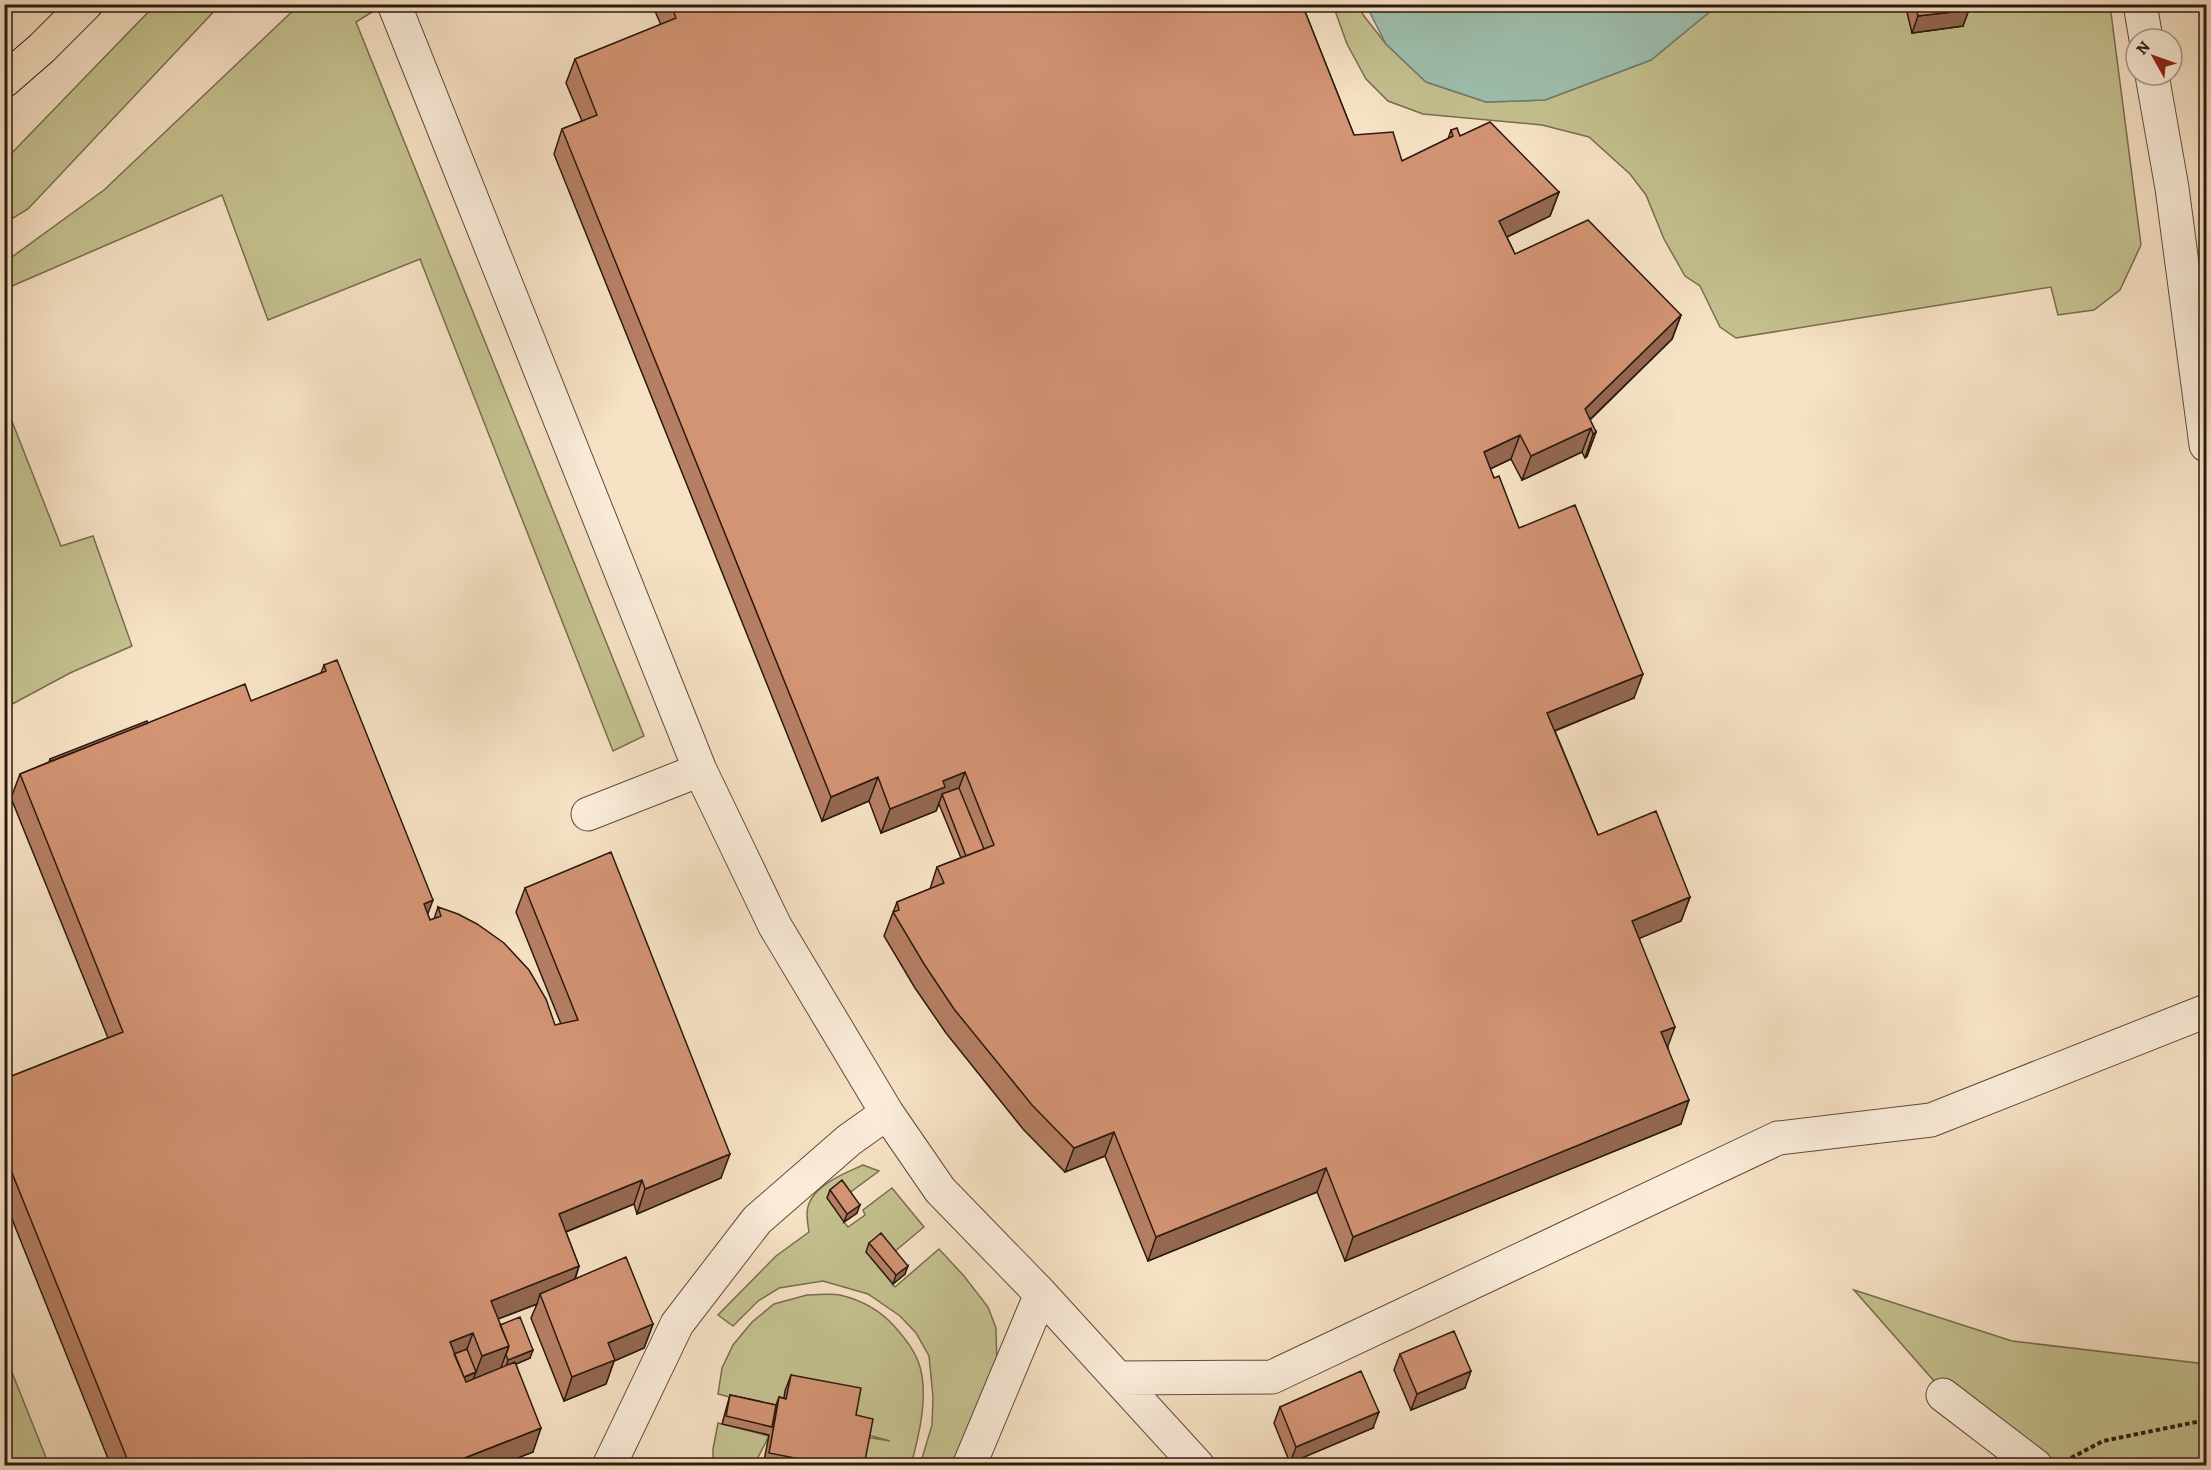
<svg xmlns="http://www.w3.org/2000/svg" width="2211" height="1470" viewBox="0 0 2211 1470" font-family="Alegreya,serif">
  <rect width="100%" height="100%" fill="#f7e2c5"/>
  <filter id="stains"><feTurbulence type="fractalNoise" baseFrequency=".00333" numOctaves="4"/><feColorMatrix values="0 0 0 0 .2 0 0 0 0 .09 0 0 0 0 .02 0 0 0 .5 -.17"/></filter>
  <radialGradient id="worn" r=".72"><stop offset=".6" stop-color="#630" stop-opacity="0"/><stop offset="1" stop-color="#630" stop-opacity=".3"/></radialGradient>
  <path fill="#c4c18f" stroke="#786d50" stroke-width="1.5" d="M155,5H220L28,209L5,223V160Z
    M299,5H371L372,12L356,22L644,736L613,751L420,259L268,320L222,195L5,289V262L104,190Z
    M1333,5H1358L1364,16L1386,44L1426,82L1486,102L1545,100L1651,60L1707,14L1716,5H2110L2141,245L2120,290L2094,310L2058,315L2051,287L1736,338L1720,327L1700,286L1685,276L1664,239L1646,195L1630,174L1589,137L1542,125L1423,114L1388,101L1366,79L1347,44Z
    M4,401L61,546L93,536L132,646L70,673L5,708Z
    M863,1165L879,1171L848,1194L844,1222L848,1227L865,1215L863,1210L892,1188L924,1227L894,1252H867L895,1287L939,1249L964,1276L988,1307L996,1328L997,1368L954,1465H920L932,1425L933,1397L929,1356L916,1333L900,1316L868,1294L823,1281L779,1288L758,1301L733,1326L718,1315L776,1256L809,1232C808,1226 807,1219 807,1213C808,1187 843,1174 863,1165Z
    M1854,1290L2012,1341L2206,1364V1465H2008Z
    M807,1295C818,1295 830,1293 840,1295C861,1300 881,1311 895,1327C904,1337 913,1348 918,1361C930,1391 919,1436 911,1465H862L866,1437L890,1441L718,1394L722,1368L733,1345L752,1322L774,1304Z
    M5,1355L49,1465H5Z
    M718,1423L769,1436L754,1465L713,1466V1449Z"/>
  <path fill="#9ebfae" stroke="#707d6f" stroke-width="1.5" d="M1366,5H1716L1707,14L1651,60L1545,100L1486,102L1426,82L1386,44Z"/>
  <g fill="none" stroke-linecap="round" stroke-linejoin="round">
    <defs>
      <path id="minor" d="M394,4L700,770L775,926L887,1113L940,1190L1041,1294L1198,1466
        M2140,4L2146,39
        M2152,75L2172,188L2206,445
        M588,814L700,770
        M1118,1378L1272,1377L1778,1138L1931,1120L2206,1011
        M1943,1395L2036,1466
        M609,1466L677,1324L757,1220L849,1140L887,1113
        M969,1466L1041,1294"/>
      <path id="major" d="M4,81L42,48L86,4"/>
    </defs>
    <use href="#minor" stroke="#5e4b3d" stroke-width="35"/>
    <use href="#major" stroke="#2b1910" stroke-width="35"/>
    <path stroke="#2b1910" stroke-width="4" stroke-dasharray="4.5 3" stroke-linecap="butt" d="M2071,1458L2103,1441L2206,1420"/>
    <use href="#minor" stroke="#faecd9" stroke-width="33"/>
    <use href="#major" stroke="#f7e2c5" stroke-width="33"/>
  </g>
  <path fill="#b57f64" stroke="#2b1910" stroke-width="1.5" d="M652,4H1302L1354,135L1402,161L1448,139L1451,130L1559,192L1550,216L1507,237L1515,254L1681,315L1672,339L1590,420L1596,432L1587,456L1585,458L1582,452L1522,480L1511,459L1490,469L1494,478L1519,528L1634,698L1555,731L1598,835L1690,897L1681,921L1639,938L1668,1047L1681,1124L1345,1261L1317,1192L1148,1261L1105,1156L1065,1172L1023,1129L946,1033L915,988L884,936L897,902L930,889L937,867L961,858L939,804L936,811L881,833L869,801L822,821L554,154L562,129L582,121L566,83L575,59L661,25Z
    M1905,4H1968L1963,26L1912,33Z
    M324,665L430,920L434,919L438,907L555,1025L561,1024L516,912L525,888L721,1178L637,1214L634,1204L566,1232L579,1266L575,1280L653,1324L644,1348L614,1361L606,1384L564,1401L531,1318L537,1304L498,1319L500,1325L530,1358L516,1364L533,1452L497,1466H111L4,1199V1079L108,1038L11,798L20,774L49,762L50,759L251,701L321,673Z
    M830,1190L857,1213L844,1222L827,1198Z
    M869,1243L905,1274L893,1284L866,1252Z
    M1400,1354L1465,1388L1411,1410L1394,1370Z
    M791,1375L856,1415L864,1466H763L769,1435L722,1424L730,1395L776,1405L779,1397L784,1398L785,1391Z
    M1280,1407L1373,1428L1290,1463L1274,1423Z"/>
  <path fill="#946851" stroke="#2b1910" stroke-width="1.5" d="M1969,10L1963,26L1912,33L1918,16Z
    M1559,192L1550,216L1490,245L1499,221Z
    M1681,315L1672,339L1576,433L1585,409Z
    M1591,428L1582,452L1522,480L1531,456Z
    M1596,432L1587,456L1585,458L1593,434Z
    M1520,435L1511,459L1475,476L1484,452Z
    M1643,674L1634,698L1539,737L1547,713Z
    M965,772L956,796L942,795L936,811L881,833L890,809L943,781Z
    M878,777L869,801L822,821L831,797Z
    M1690,897L1681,921L1624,945L1632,921Z
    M433,900L424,924V904Z
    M1675,1027L1666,1051L1661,1032Z
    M1689,1100L1681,1124L1345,1261L1353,1237Z
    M1114,1132L1105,1156L1065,1172L1074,1148Z
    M730,1154L721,1178L637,1214L645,1189Z
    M1326,1168L1317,1192L1148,1261L1156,1237Z
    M642,1180L634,1204L550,1238L559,1214Z
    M860,1205L857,1213L844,1222L847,1214Z
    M579,1266L571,1290L540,1294L537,1304L482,1325L491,1301Z
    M908,1266L905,1274L893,1284L896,1275Z
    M653,1324L644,1348L614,1361L606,1384L564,1401L572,1377L608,1343Z
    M473,1333L464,1357L447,1364L450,1342Z
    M509,1346L500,1370L473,1380L482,1356Z
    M533,1350L530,1358L505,1369L508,1360Z
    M1471,1371L1465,1388L1411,1410L1417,1394Z
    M476,1372L473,1380L450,1390L454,1382Z
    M1379,1412L1373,1428L1290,1463L1296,1447Z
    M541,1428L533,1452L497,1466H455L457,1461Z"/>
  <path fill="#d39474" stroke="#2b1910" stroke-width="1.5" d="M671,4H1302L1354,135L1393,132L1402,161L1453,136L1451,130L1457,128L1460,136L1490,122L1559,192L1499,221L1515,254L1588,220L1681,315L1585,409L1596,432L1593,434L1591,428L1531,456L1520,435L1484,452L1494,478L1499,476L1519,528L1575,505L1643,674L1547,713L1598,835L1656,811L1690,897L1632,921L1675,1027L1661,1032L1689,1100L1353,1237L1326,1168L1156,1237L1114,1132L1074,1148L1032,1105L954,1009L924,964L893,912L899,910L897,902L944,883L937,867L994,845L965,772L943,781L945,787L890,809L878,777L831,797L562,129L597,115L575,59L676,18Z
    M1915,4H1968L1969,10L1918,16Z
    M337,660L433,900L424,904L430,920L441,916L438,907L458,914L477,924L504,943L529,970L546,999L555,1025L578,1020L525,888L611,852L730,1154L645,1189L642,1180L559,1214L579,1266L491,1301L509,1346L482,1356L473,1333L450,1342L466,1382L515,1362L541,1428L457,1461L459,1466H130L4,1153V1079L123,1032L20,774L245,684L251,701L326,671L324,665Z
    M147,721L148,723L51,761L50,759Z
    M959,788L984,849L966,856L942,794Z
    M842,1180L860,1205L847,1214L830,1190Z
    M881,1233L908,1266L896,1275L869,1243Z
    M626,1257L653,1324L608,1343L615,1360L572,1377L540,1294Z
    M520,1317L533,1350L508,1360L506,1355L509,1346L500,1325Z
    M1454,1331L1471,1371L1417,1394L1400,1354Z
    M467,1349L476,1372L464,1377L454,1354Z
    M1361,1371L1379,1412L1296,1447L1280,1407Z
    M791,1375L861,1388L856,1415L873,1419L864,1466H836L769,1453L779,1397L786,1399Z
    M730,1395L776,1405L772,1427L726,1416Z"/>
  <rect width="2211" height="1470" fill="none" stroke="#f7e2c5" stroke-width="24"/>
  <rect x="6" y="6" width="2199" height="1458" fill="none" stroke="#2b1910" stroke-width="3"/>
  <rect x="12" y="12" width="2187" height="1446" fill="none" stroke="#2b1910" stroke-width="1.5"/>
  <g transform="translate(2154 57) rotate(310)"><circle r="28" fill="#faecd9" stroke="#a79889" stroke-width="1.5"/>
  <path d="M0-4.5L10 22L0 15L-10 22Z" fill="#8f2418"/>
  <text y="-9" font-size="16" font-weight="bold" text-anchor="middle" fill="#2b1910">N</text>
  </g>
  <rect width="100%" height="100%" filter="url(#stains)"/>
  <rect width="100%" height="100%" fill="url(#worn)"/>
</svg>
